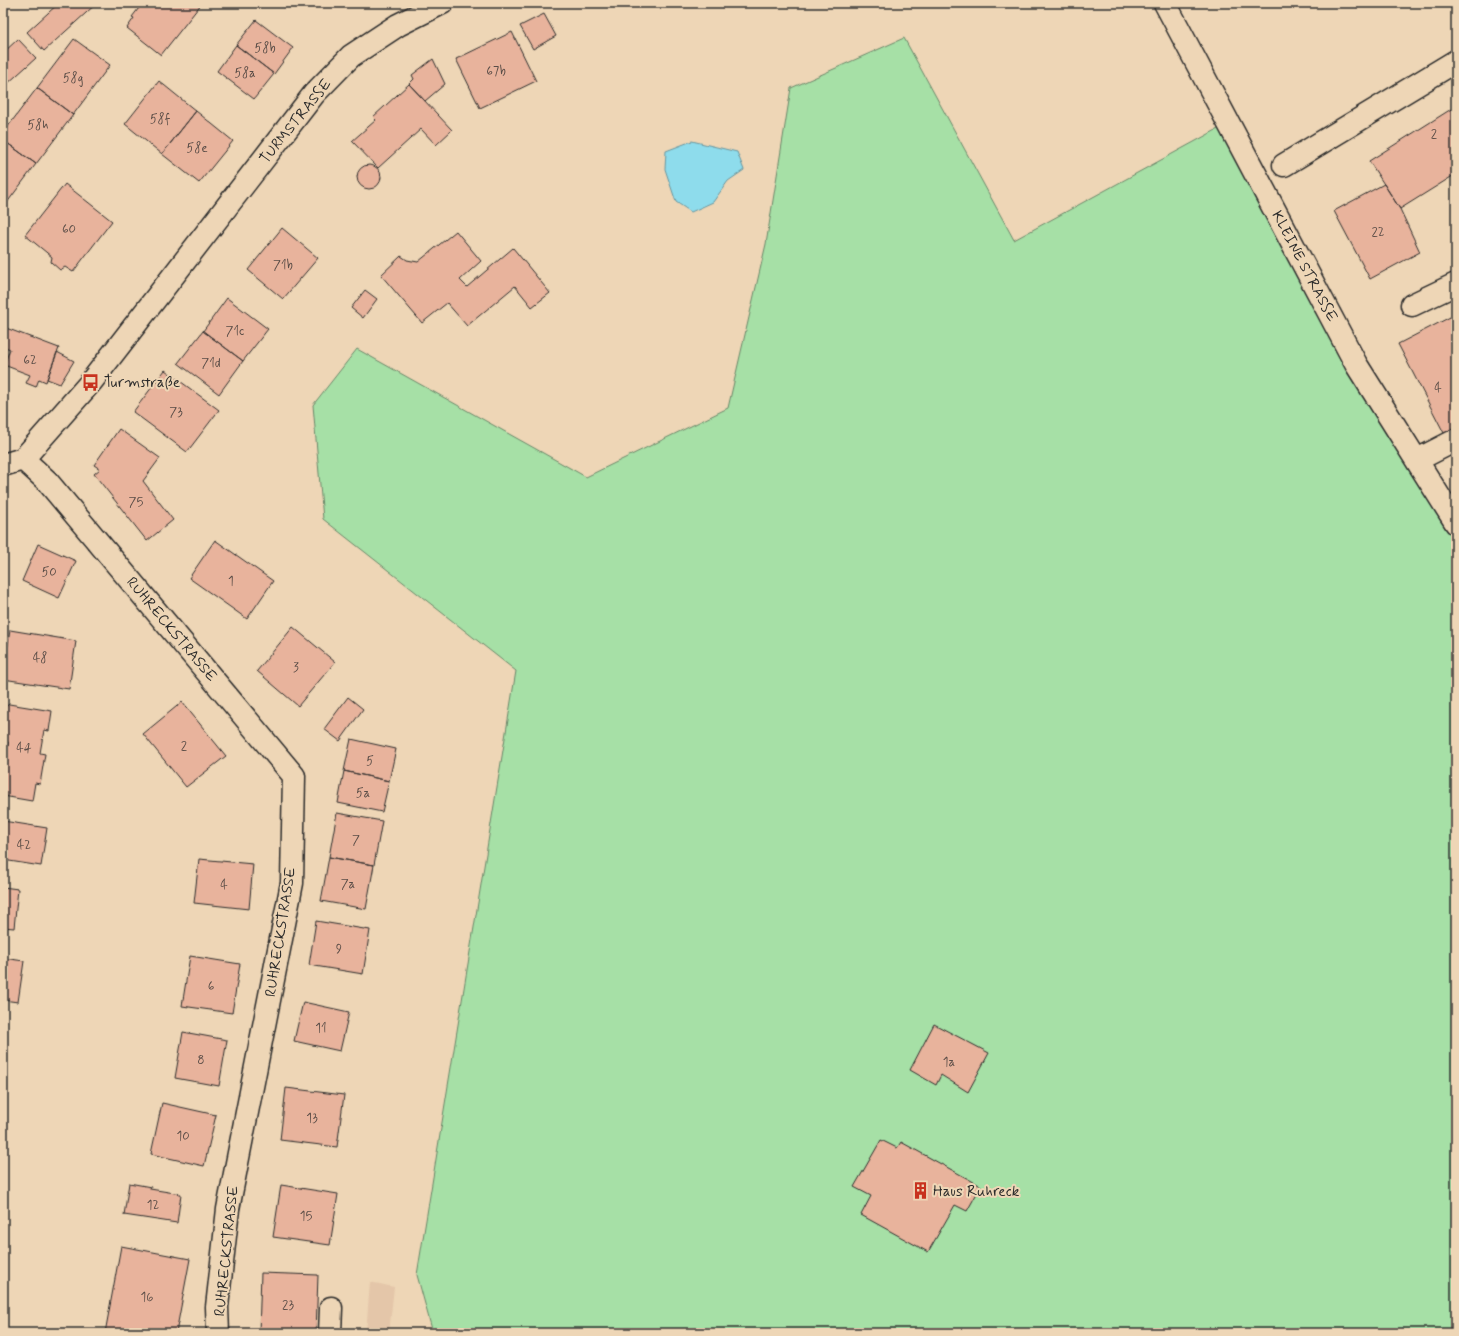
<svg xmlns="http://www.w3.org/2000/svg" width="1459" height="1336" viewBox="0 0 1459 1336" font-family="Mynerve,sans-serif">
  <rect width="100%" height="100%" fill="#eed6b6"/>
  <filter id="ink" filterUnits="userSpaceOnUse"><feTurbulence type="fractalNoise" baseFrequency=".025" numOctaves="2"/><feDisplacementMap in="SourceGraphic" scale="8" xChannelSelector="R" yChannelSelector="G"/><feConvolveMatrix kernelMatrix="1 2 1 2 8 2 1 2 1" color-interpolation-filters="sRGB"/></filter>
  <g filter="url(#ink)">
    <path fill="#e4c6a9" d="M370,1282L394,1287L389,1333H366Z"/>
    <path fill="#a6e0a6" stroke="#688668" d="M904,38L1014,240L1229,123L1456,523V1333H433L417,1275L516,671L323,519L313,405L357,349L586,477L728,408L766,244L791,88Z"/>
    <path fill="#8edcec" stroke="#66959f" d="M692,141L737,152L744,170L728,181L713,202L691,212L676,202L665,169L666,151Z"/>
    <path fill="#e8b39c" stroke="#2b2b2b" d="M59,3H97L44,51L27,32Z
      M146,3H202L161,55L127,28L134,18L132,17L142,4L144,5Z
      M544,14L556,36L533,49L520,26Z
      M256,20L293,48L274,74L236,45Z
      M512,32L536,81L480,108L456,59Z
      M18,39L36,58L7,84L3,80V53Z
      M74,39L110,65L73,115L37,88Z
      M236,45L274,74L254,99L217,71Z
      M433,59L445,84L425,101L409,84L414,79L412,75Z
      M159,81L196,111L162,154L125,124Z
      M409,84L452,130L436,145L421,129L378,168L352,141L376,120L373,117Z
      M37,88L73,115L36,164L3,140V133Z
      M1456,106V174L1400,209L1369,161Z
      M196,111L233,141L199,183L162,154Z
      M3,140L36,164L3,208Z
      M357 177a12 12 0 1 1 24 0a12 12 0 1 1-24 0Z
      M65,184L112,221L73,272L65,267L60,270L51,262L52,257L25,235Z
      M1384,184L1400,209L1420,252L1370,279L1334,211Z
      M282,228L318,258L283,299L248,270Z
      M456,231L481,261L460,280L467,287L513,248L550,293L532,307L515,286L467,326L447,303L422,323L381,275L401,256L407,260L418,262Z
      M365,290L377,299L363,318L351,308Z
      M227,298L268,329L243,361L203,331Z
      M1456,314V430L1445,435L1398,344Z
      M6,328L59,348L46,382L39,379L36,387L26,383L30,375L4,365L10,349L3,346V335Z
      M203,331L243,361L219,394L178,363Z
      M57,352L74,361L60,384L47,379Z
      M165,370L219,410L187,452L133,412Z
      M119,429L160,458L143,481L173,520L147,541L94,474L100,469L94,465Z
      M215,540L273,581L247,619L189,578Z
      M38,544L76,561L59,598L22,581Z
      M293,627L335,662L298,706L257,671Z
      M10,630L76,641L69,689L3,679Z
      M348,697L363,709L340,741L324,729Z
      M182,702L226,756L186,787L143,734Z
      M9,704L52,711L49,731L44,730L40,753L45,754L40,784L35,783L32,801L3,796V760H6L8,742L3,741V709Z
      M351,739L396,749L389,781L344,771Z
      M344,771L389,781L382,812L338,803Z
      M337,813L382,821L374,865L329,857Z
      M3,821L47,828L41,866L3,860Z
      M329,857L374,865L366,909L321,901Z
      M199,859L253,864L249,909L194,903Z
      M3,887L18,889L14,928L3,927Z
      M316,921L370,930L363,974L309,965Z
      M190,956L240,964L232,1013L182,1006Z
      M3,958L24,961L18,1002L3,1000Z
      M303,1002L349,1012L340,1051L294,1041Z
      M934,1024L989,1053L968,1092L941,1075L936,1085L910,1070Z
      M183,1032L227,1040L219,1086L175,1078Z
      M286,1088L344,1095L337,1147L280,1140Z
      M162,1103L216,1115L204,1166L151,1154Z
      M881,1140L897,1148L901,1142L981,1186L967,1211L955,1205L928,1252L861,1215L871,1196L854,1187Z
      M129,1183L151,1187L150,1189L181,1194L177,1223L124,1215Z
      M281,1185L338,1194L330,1245L273,1237Z
      M121,1246L190,1259L176,1333H105Z
      M261,1273L318,1275L316,1333H259Z"/>
    <g fill="none" stroke-linecap="round" stroke-linejoin="round">
      <defs>
        <path id="minor" d="M1165,3L1356,364L1456,523
          M1284,165L1456,61
          M1412,305L1456,284
          M23,459L47,481L294,776L292,883L228,1209L217,1307L218,1333
          M1417,460L1456,440
          M3,465L23,459L91,382L314,94L351,56L398,25L442,3
          M330,1333L331,1308"/>
      </defs>
      <use href="#minor" stroke="#2b2b2b" stroke-width="25"/>
      <use href="#minor" stroke="#eed6b6" stroke-width="22"/>
    </g>
  </g>
  <defs>
    <symbol id="bus-bare" viewBox="-9 -9 18 18"><path d="M-5-6H5V4H4V6H2V4H-2V6H-4V4H-5ZM-3.5-4V0h7V-4ZM-3.5 1.2v1.5H-2V1.2ZM2 1.2v1.5H3.5V1.2Z" fill="#c8321e" stroke="#eed6b6" stroke-width="2.5" paint-order="stroke"/></symbol>
    <symbol id="building-bare" viewBox="-9 -9 18 18"><path d="M-4-6H4V6H1V3H-1V6H-4ZM-2.5-4.3h1.7v1.8h-1.7ZM.8-4.3h1.7v1.8H.8ZM-2.5-1h1.7V.8h-1.7ZM.8-1h1.7V.8H.8Z" fill="#c8321e" stroke="#eed6b6" stroke-width="2.5" paint-order="stroke"/></symbol>
  </defs>
  <g fill-rule="evenodd">
    <use href="#bus-bare" x="78" y="370" width="25" height="25"/>
    <use href="#building-bare" x="908" y="1178" width="25" height="25"/>
  </g>
  <g text-anchor="middle" stroke-width="4" stroke-linejoin="round" paint-order="stroke">
    <g font-size="13" fill="#5a4d47">
      <text x="265" y="52">58b</text>
      <text x="496" y="75">67b</text>
      <text x="245" y="77">58a</text>
      <text x="73" y="82">58g</text>
      <text x="160" y="123">58f</text>
      <text x="38" y="129">58h</text>
      <text x="1434" y="138">2</text>
      <text x="197" y="152">58e</text>
      <text x="69" y="233">60</text>
      <text x="1378" y="236">22</text>
      <text x="283" y="269">71b</text>
      <text x="235" y="335">71c</text>
      <text x="30" y="364">62</text>
      <text x="211" y="367">71d</text>
      <text x="1438" y="392">4</text>
      <text x="176" y="416">73</text>
      <text x="136" y="506">75</text>
      <text x="49" y="576">50</text>
      <text x="231" y="585">1</text>
      <text x="40" y="662">48</text>
      <text x="296" y="671">3</text>
      <text x="184" y="750">2</text>
      <text x="24" y="752">44</text>
      <text x="370" y="765">5</text>
      <text x="363" y="797">5a</text>
      <text x="356" y="844">7</text>
      <text x="24" y="849">42</text>
      <text x="348" y="888">7a</text>
      <text x="224" y="889">4</text>
      <text x="339" y="953">9</text>
      <text x="211" y="990">6</text>
      <text x="321" y="1032">11</text>
      <text x="201" y="1064">8</text>
      <text x="949" y="1066">1a</text>
      <text x="312" y="1122">13</text>
      <text x="183" y="1140">10</text>
      <text x="153" y="1209">12</text>
      <text x="306" y="1220">15</text>
      <text x="147" y="1301">16</text>
      <text x="288" y="1309">23</text>
    </g>
    <g font-size="15" fill="#2b2b2b" stroke="#eed6b6">
      <text transform="translate(295 121) rotate(-51)" y="5">TURMSTRASSE</text>
      <text transform="translate(1305 266) rotate(62)" y="5">KLEINE STRASSE</text>
      <text transform="translate(172 629) rotate(50)" y="5">RUHRECKSTRASSE</text>
      <text transform="translate(280 932) rotate(-81)" y="5">RUHRECKSTRASSE</text>
      <text transform="translate(226 1251) rotate(-84)" y="5">RUHRECKSTRASSE</text>
    </g>
    <g font-size="15" fill="#2b2b2b" stroke="#eed6b6" text-anchor="start">
      <text x="104" y="387">Turmstraße</text>
      <text x="933" y="1196">Haus Ruhreck</text>
    </g>
  </g>
  <rect width="1459" height="1336" fill="none" stroke="#eed6b6" stroke-width="16"/>
  <rect x="8" y="8" width="1443" height="1320" fill="none" stroke="#2b2b2b" stroke-width="1.5" filter="url(#ink)"/>
</svg>
